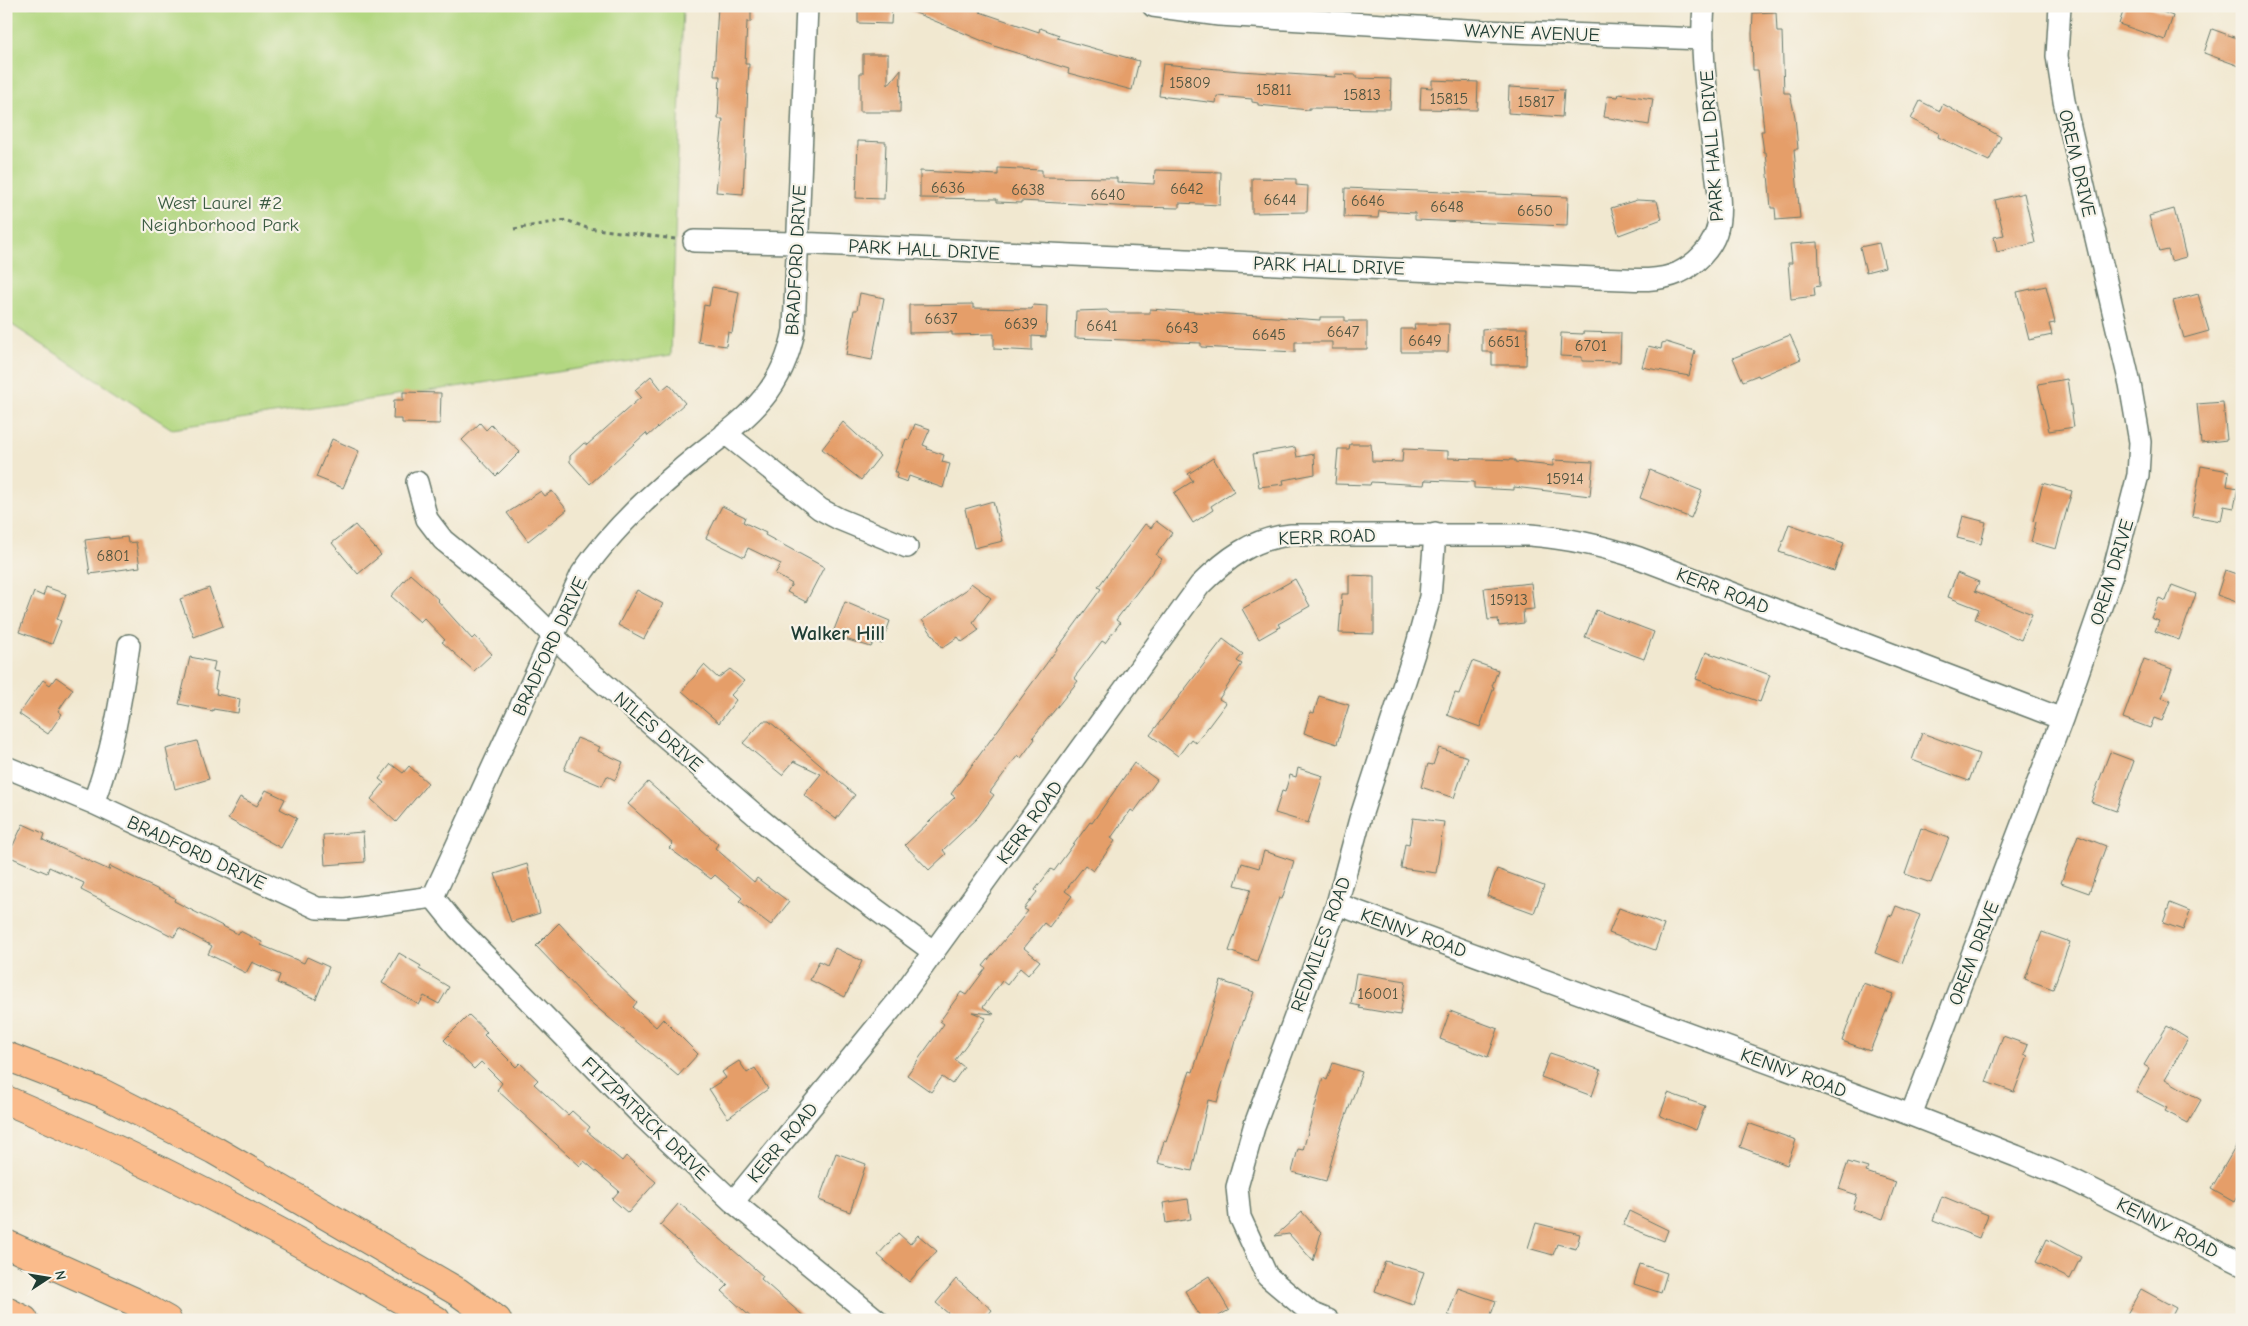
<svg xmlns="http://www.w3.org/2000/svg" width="2248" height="1326" viewBox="0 0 2248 1326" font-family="'Comic Neue',sans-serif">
  <rect width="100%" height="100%" fill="#f7f3e8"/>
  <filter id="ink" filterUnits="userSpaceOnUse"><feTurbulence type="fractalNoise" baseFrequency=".02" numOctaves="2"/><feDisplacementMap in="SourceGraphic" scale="10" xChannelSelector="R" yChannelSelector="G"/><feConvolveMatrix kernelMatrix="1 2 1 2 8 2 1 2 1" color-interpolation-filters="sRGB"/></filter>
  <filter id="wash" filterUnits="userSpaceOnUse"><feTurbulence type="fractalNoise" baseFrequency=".0096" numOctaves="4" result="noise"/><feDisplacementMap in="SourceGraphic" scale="20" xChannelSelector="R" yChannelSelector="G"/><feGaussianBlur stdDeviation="1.12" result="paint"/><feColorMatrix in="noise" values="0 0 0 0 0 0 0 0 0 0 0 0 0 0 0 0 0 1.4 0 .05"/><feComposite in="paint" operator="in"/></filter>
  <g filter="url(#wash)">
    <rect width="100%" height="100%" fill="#f1e8d0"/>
    <path fill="#b2d780" stroke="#688a5a" d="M6,6H683L671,355L172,429L6,321Z"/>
    <g id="blocks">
      <path fill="#e59e69" d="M718,6H751V22H747L745,64H749L743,194L716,192L723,119H718L720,76H714Z
        M858,6H892L891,24L858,23Z
        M899,6H973L981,10L980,12L1039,32L1040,28L1059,35L1057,38L1139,61L1132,90L1068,73L1069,69L997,47Z
        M2125,6H2147L2173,16L2165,40L2119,24Z
        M1776,12L1777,32H1782L1784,93H1790L1795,117L1798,149H1794L1800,218L1776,220L1775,208H1771L1766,152H1764L1761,131H1764L1758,70H1753L1752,33L1753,13Z
        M2212,29L2242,40V67L2204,53Z
        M863,54H888V85L901,69L900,112H860V73H863Z
        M1163,64L1240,71L1335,77V74L1356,75V78L1391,79L1390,109L1309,108V110L1258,105V103L1252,102V99L1217,96L1216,103L1159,96Z
        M1432,80L1478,82L1477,110L1420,109L1421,87L1432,88Z
        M1509,87L1564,90L1562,117L1508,113Z
        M1619,94L1653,99L1649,125L1604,117L1607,96L1618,97Z
        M1920,101L1940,111L1943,104L2001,137L1989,161L1938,137L1939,133L1911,119Z
        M858,141L886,142L884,199L856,198Z
        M998,168L1042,170V177L1117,178V182L1154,184L1155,170L1221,172L1220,205L1179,203V208L1135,207L1021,201V203L997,202V199L920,198V171L998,175Z
        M1252,178L1296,179V185L1308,186L1307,212L1252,213Z
        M1345,188L1568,197L1567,226L1415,220V213L1379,211L1378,218L1344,217Z
        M2024,193L2035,243L1997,252L1994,237L2004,235L1995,200Z
        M1637,200L1657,201L1662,219L1619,235L1611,208Z
        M2174,209L2186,257L2171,261L2168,250L2159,252L2149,216Z
        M1818,242L1820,286L1814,287L1815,296L1791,299L1788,263H1792L1790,244Z
        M1879,243L1885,267L1866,272L1860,247Z
        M2046,286L2055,323L2049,324L2052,335L2029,340L2017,292Z
        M712,287L739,292L732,333L728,332L726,346L698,342L704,305L709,306Z
        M860,293L884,298L872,360L846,355L854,310H857Z
        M2198,294L2209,331L2184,338L2173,301Z
        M973,304V308L1032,309L1033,305L1047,306L1046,337L1032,336V351L994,349V334L952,335V332L909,333V305Z
        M1150,309L1320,320V317H1345V321H1367V349H1332V342H1295V352L1201,347V343L1075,338L1076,311L1107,310L1110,313H1150Z
        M1414,324H1449L1448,352H1401V329H1415Z
        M1494,328H1527L1526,365H1492V352H1482V329Z
        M1583,332L1621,333L1620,362L1582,361V357L1560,356L1561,333L1583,334Z
        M1790,335L1801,359L1759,377L1758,375L1743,381L1733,358Z
        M1666,342L1695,351L1689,376L1642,367L1648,346L1661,349L1662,343Z
        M651,376L662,390L669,384L685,403L648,436L646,433L590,484L570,462V456L584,443L587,445L641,397L635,390Z
        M2067,379L2074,427L2049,431L2038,384Z
        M403,392L441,393L440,424L402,423V419H393L394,400H403Z
        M2223,402L2227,440L2201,443L2197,404Z
        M843,422L880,456L861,480L822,449Z
        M480,423L486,430L491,425L520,452L496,476L462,440Z
        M915,424L930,429L923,445L928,447L927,449L944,455L942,462L950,464L943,488L909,476L907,482L896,478L898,472H895L906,439L909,440Z
        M332,439L359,451L343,488L316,477Z
        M1350,444H1371L1372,461L1402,462L1403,449L1448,451V458L1515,460V462L1553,466V460L1593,462L1590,496L1514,487V490L1474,488V482L1425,480L1424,485L1371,482L1370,485L1335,484L1338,449H1349Z
        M1295,447L1297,457L1314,454L1315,474L1283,480L1284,484L1259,487L1253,454Z
        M1213,458L1234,491L1211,506L1213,510L1193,523L1174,493L1193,481L1188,474Z
        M2201,466L2229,471L2227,486L2238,488L2234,508L2224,506L2221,521L2192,516Z
        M1650,470L1702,491L1691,518L1640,498Z
        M2043,483L2072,491L2056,549L2031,542L2036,522L2033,521Z
        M541,491L545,496L552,491L567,510L528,541L507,513Z
        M993,501L1003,541L974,548L965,509Z
        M722,506L745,517L743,522L766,533L765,535L824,567L806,602L787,592L792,584L775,574L781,564L748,548L744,557L706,538Z
        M1963,516L1986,522L1981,544L1957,538Z
        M1156,521L1172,533L1156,555L1162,559L1116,620L1120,623L1105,643L1102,641L1074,678L1078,681L1033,737L1035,739L1021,758L1018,755L990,792L994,795L978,817L943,850L946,854L929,870L905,845L955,797L951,794L1101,589L1098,587L1145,524L1151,528Z
        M1789,524L1844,543L1834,571L1779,552Z
        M355,525L381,555L358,574L332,543Z
        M109,537V539L127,537L128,543L136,542L140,567L90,574L85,540Z
        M2225,570L2242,576V604L2217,595Z
        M1957,573L1979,582L1975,591L2032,614L2021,640L1975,619L1979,609L1948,597Z
        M410,574L439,600L438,601L472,639L475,636L492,654L474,671L442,642L445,640L424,618L420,622L391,596Z
        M1349,575L1374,576V634L1339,633L1342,594H1349Z
        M1295,579L1310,606L1278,624L1280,627L1259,639L1242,609Z
        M971,583L991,598L973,622L979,630L962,642L958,637L942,648L922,620L966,590Z
        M1531,583L1534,609L1523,610L1524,623L1499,626L1498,619L1488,620L1484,588Z
        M2172,585L2196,594L2179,640L2155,631L2159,621L2151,618L2159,598L2166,601Z
        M46,587L66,594L57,619L61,621L52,644L19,632L34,592L43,596Z
        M209,588L223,626L194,637L180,599Z
        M637,590L663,604L644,639L618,625Z
        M845,602L890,621L882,644L874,641L871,647L832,635Z
        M1596,610L1654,632L1644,659L1585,637Z
        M1223,639L1243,654L1237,661L1242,664L1219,699L1226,703L1196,743L1191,739L1178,756L1150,735Z
        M1706,652L1770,675L1760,702L1696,679Z
        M190,657L215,662L213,671L218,672L215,689L217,690L216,694L240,699L238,713L213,709V711L179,704Z
        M2144,659L2172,669L2162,698L2170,701L2162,721L2154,718L2150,728L2123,718Z
        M1472,661L1498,670L1492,686L1494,687L1480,727L1447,715L1455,693L1459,694Z
        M704,665L718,678L730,669L744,681L731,695L736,700L719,723L682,691Z
        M56,677L73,689L58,711L62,714L48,734L19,714L43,680L50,685Z
        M1319,696L1349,705L1337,744L1304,733L1310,712L1314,713Z
        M763,721H769L855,795L836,819L804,795L821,774L794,761L782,775L743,743Z
        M1922,733L1979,754L1969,781L1912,760Z
        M577,738L600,747L598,751L623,762L615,780L607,776L602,786L564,770Z
        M197,741L209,779L175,789L166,749Z
        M1439,748L1468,757L1454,798L1421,787L1428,764L1433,765Z
        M2110,752L2134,761L2116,811L2091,802Z
        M1134,763L1157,780L1134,812L1131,810L1111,838L1115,841L1093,871L1085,865L1065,891L1072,896L1049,927L1044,923L1024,948L1040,961L1028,975L1020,968L1007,985L1002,981L983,1007L994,1014L972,1012L986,1018L955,1060L964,1067L952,1084L942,1077L931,1092L907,1075L944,1024L940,1021L961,992L966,995L986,968L983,966L1028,911L1024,909L1037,892L1035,890L1051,869L1054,871L1090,822L1092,823Z
        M391,764L403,773L409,766L428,783L396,822L371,799L384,783L379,779Z
        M1298,768L1323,776L1308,823L1275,813L1282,791L1285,792L1290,775L1296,777Z
        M648,782L718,844L715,848L754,882L757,878L789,902L771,925L739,901L742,898L715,875L711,879L669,848L673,844L628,804Z
        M266,790L285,799L280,809L297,818L281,848L228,819L240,797L257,806Z
        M1413,818L1444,822L1436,873L1401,868L1405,844L1409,845Z
        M23,824L45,834L43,840L109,870L110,866L175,898L174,901L238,934L240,931L262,942L261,945L304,963L307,957L329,967L316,999L277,983L280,975L252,962L246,973L208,954L212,946L179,928L174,937L81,890L84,883L49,867L47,873L8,856Z
        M1921,828L1949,838L1931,883L1905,874Z
        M363,832L365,862L325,865L323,835Z
        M2078,835L2106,846L2089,893L2061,883Z
        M1264,851L1294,861L1282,899L1279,898L1257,961L1229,951L1251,889L1235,885L1242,863L1259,868Z
        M527,864L540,913L511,922L495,874Z
        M1497,869L1544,886L1534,913L1487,896Z
        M2170,903L2190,911L2183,930L2163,923Z
        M1896,906L1920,915L1902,963L1875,953L1889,915L1892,916Z
        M1619,908L1664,925L1655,950L1609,933Z
        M559,923L593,960L637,1002L633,1007L656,1027L663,1019L698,1054L678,1076L588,1000L536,946Z
        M2042,932L2070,942L2053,989L2025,979Z
        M835,948L862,961L845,997L810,980L819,961L827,965Z
        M399,953L421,966L419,969L449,987L439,1004L424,996L419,1005L382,983Z
        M1356,973L1406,981L1400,1015L1359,1008L1360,1006L1351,1004Z
        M1221,981L1254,992L1236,1041H1235L1217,1102L1208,1100L1192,1171L1158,1163L1164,1141L1166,1142L1190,1071L1193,1072Z
        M1863,983L1893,994L1870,1051L1842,1041Z
        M1450,1011L1498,1029L1488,1057L1440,1039Z
        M469,1015L487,1032L484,1035L516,1067L520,1063L538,1080L534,1084L568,1115L572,1111L590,1127L587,1131L622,1161L626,1156L656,1182L628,1213L612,1199L619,1191L584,1161L580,1166L497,1090L502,1083L481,1062L474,1069L444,1040Z
        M2167,1026L2188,1039L2165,1079L2201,1100L2188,1123L2165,1111L2167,1108L2136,1092L2149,1068L2144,1065Z
        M2003,1036L2028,1045L2024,1055L2028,1056L2014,1092L1986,1082Z
        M1550,1053L1601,1070L1592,1096L1541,1077Z
        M739,1061L747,1073L755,1068L768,1089L728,1118L709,1089L726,1078L722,1072Z
        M1333,1063L1362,1072L1337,1141L1326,1181L1292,1172L1298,1149L1303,1150L1323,1078L1327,1080Z
        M1668,1093L1705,1106L1696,1130L1660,1116Z
        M1748,1123L1796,1140L1787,1165L1740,1147Z
        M2242,1136V1188L2234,1202L2211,1189Z
        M836,1153L866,1164L850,1212L819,1200Z
        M1848,1162L1868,1168L1866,1172L1896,1182L1883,1219L1853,1209L1857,1195L1839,1189Z
        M1942,1196L1988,1215L1979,1238L1933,1220Z
        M1188,1199L1191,1219L1166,1223L1163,1203Z
        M679,1203L763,1276L761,1279L808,1320H754L722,1291L728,1285L660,1225Z
        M1629,1211L1668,1230L1664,1241L1623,1225Z
        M1302,1212L1321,1233L1313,1261L1289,1234L1275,1236Z
        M1536,1223L1580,1234L1576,1249L1557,1244L1553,1255L1528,1248Z
        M898,1233L910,1244L918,1235L937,1251L909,1282L878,1255Z
        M2047,1239L2081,1257L2070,1279L2036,1262Z
        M1385,1261L1424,1272L1413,1305L1375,1291Z
        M1640,1264L1667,1273L1661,1293L1634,1284Z
        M1209,1276L1229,1310L1212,1320H1202L1185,1291Z
        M956,1279L992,1310L984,1320H956L936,1303Z
        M1458,1288L1496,1301L1489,1320H1461L1448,1315Z
        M2141,1289L2176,1308L2170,1320H2137L2127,1314Z"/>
    </g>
  </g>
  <g filter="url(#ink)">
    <use href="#blocks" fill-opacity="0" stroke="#68796b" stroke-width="1"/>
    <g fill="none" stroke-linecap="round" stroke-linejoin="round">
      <defs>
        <path id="minor" d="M1153,6L1219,15L1484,31L1703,39
          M694,241L796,243L1596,278C1622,278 1653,284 1678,273C1695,265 1710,250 1716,233C1723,213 1718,185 1715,165C1710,113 1699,58 1704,6
          M725,433L820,509L839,519L907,547
          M417,482L427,519L443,540L521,604L587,669L760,819L822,870L934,952
          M6,767L93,803L317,908L345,909L433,897
          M93,803C113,752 121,699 129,645
          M433,897L582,573C609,534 643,501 679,471C732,425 780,405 794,330L807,6
          M433,897L458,928L643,1117L733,1202L877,1320
          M1337,904L1911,1115L2016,1156L2071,1179L2242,1264
          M1911,1115L2062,719L2113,572L2138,475L2140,442L2130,384L2064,101L2057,56L2060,6
          M733,1202L898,1001L1200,585C1226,559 1253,538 1291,535H1530C1568,538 1603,546 1639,558L2062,719
          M1328,1320L1311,1313L1267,1276L1240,1217L1237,1187L1254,1127L1337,904L1360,819L1417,644L1430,597L1435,534"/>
        <path id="highway" d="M6,1056L102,1093L214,1150L458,1292L497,1320
          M6,1100C155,1163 297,1238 436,1320
          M6,1244L133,1301L167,1320
          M6,1311L24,1320"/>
      </defs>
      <use href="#minor" stroke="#68796b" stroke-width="24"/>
      <use href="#highway" stroke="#68796b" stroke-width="30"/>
      <path stroke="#68796b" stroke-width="3" stroke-dasharray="4 4" stroke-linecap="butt" d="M514,229L566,220L587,228L675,239"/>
      <use href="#minor" stroke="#fff" stroke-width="21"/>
      <use href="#highway" stroke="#fabb8b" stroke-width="28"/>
    </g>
  </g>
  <g text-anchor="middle" stroke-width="4.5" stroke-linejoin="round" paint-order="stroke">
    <g font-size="16" fill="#505541">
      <text x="1190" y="88">15809</text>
      <text x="1274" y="95">15811</text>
      <text x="1362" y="100">15813</text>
      <text x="1449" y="104">15815</text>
      <text x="1536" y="107">15817</text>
      <text x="948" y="193">6636</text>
      <text x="1187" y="194">6642</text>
      <text x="1028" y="195">6638</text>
      <text x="1108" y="200">6640</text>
      <text x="1280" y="205">6644</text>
      <text x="1368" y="206">6646</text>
      <text x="1447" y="212">6648</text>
      <text x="1535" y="216">6650</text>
      <text x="941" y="324">6637</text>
      <text x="1021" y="329">6639</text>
      <text x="1102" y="331">6641</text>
      <text x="1182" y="333">6643</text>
      <text x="1343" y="337">6647</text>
      <text x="1269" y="340">6645</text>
      <text x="1425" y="346">6649</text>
      <text x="1504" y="347">6651</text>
      <text x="1591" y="351">6701</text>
      <text x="1565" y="484">15914</text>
      <text x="113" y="561">6801</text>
      <text x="1509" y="605">15913</text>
      <text x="1378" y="999">16001</text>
    </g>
    <g font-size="19" fill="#1f3d34" stroke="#f7f3e8">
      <text transform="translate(1532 32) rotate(2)" y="7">WAYNE AVENUE</text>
      <text transform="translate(1711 146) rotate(-94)" y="7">PARK HALL DRIVE</text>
      <text transform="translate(2078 163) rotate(77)" y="7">OREM DRIVE</text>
      <text transform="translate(924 249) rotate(3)" y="7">PARK HALL DRIVE</text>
      <text transform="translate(795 260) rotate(-87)" y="7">BRADFORD DRIVE</text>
      <text transform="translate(1329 265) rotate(2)" y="7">PARK HALL DRIVE</text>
      <text transform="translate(1327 536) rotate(-2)" y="7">KERR ROAD</text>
      <text transform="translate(2111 572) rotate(-73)" y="7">OREM DRIVE</text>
      <text transform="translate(1723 590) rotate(21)" y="7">KERR ROAD</text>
      <text transform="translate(549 646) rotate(-65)" y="7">BRADFORD DRIVE</text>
      <text transform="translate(659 731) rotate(41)" y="7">NILES DRIVE</text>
      <text transform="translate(1029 822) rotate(-54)" y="7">KERR ROAD</text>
      <text transform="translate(197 852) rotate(25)" y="7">BRADFORD DRIVE</text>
      <text transform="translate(1414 932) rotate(20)" y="7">KENNY ROAD</text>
      <text transform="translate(1320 944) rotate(-70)" y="7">REDMILES ROAD</text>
      <text transform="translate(1973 953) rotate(-69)" y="7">OREM DRIVE</text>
      <text transform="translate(1794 1072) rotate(20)" y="7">KENNY ROAD</text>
      <text transform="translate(646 1118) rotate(44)" y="7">FITZPATRICK DRIVE</text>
      <text transform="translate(782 1142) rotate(-50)" y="7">KERR ROAD</text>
      <text transform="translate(2168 1227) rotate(27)" y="7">KENNY ROAD</text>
    </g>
    <g font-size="19" fill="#3c5c43" stroke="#f7f3e8">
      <text x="220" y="209">West Laurel #2<tspan x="220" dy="22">Neighborhood Park</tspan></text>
    </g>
    <g font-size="20" font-weight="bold" fill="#1f3d34" stroke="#f7f3e8">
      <text x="838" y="640">Walker Hill</text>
    </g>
  </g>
  <rect width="2248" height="1326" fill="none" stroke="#f7f3e8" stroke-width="25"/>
  <g transform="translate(48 1278) rotate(78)" stroke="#f7f3e8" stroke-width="4" paint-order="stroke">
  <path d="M0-4L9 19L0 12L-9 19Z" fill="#1f3d34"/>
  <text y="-8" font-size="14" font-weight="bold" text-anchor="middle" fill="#1f3d34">N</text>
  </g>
</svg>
